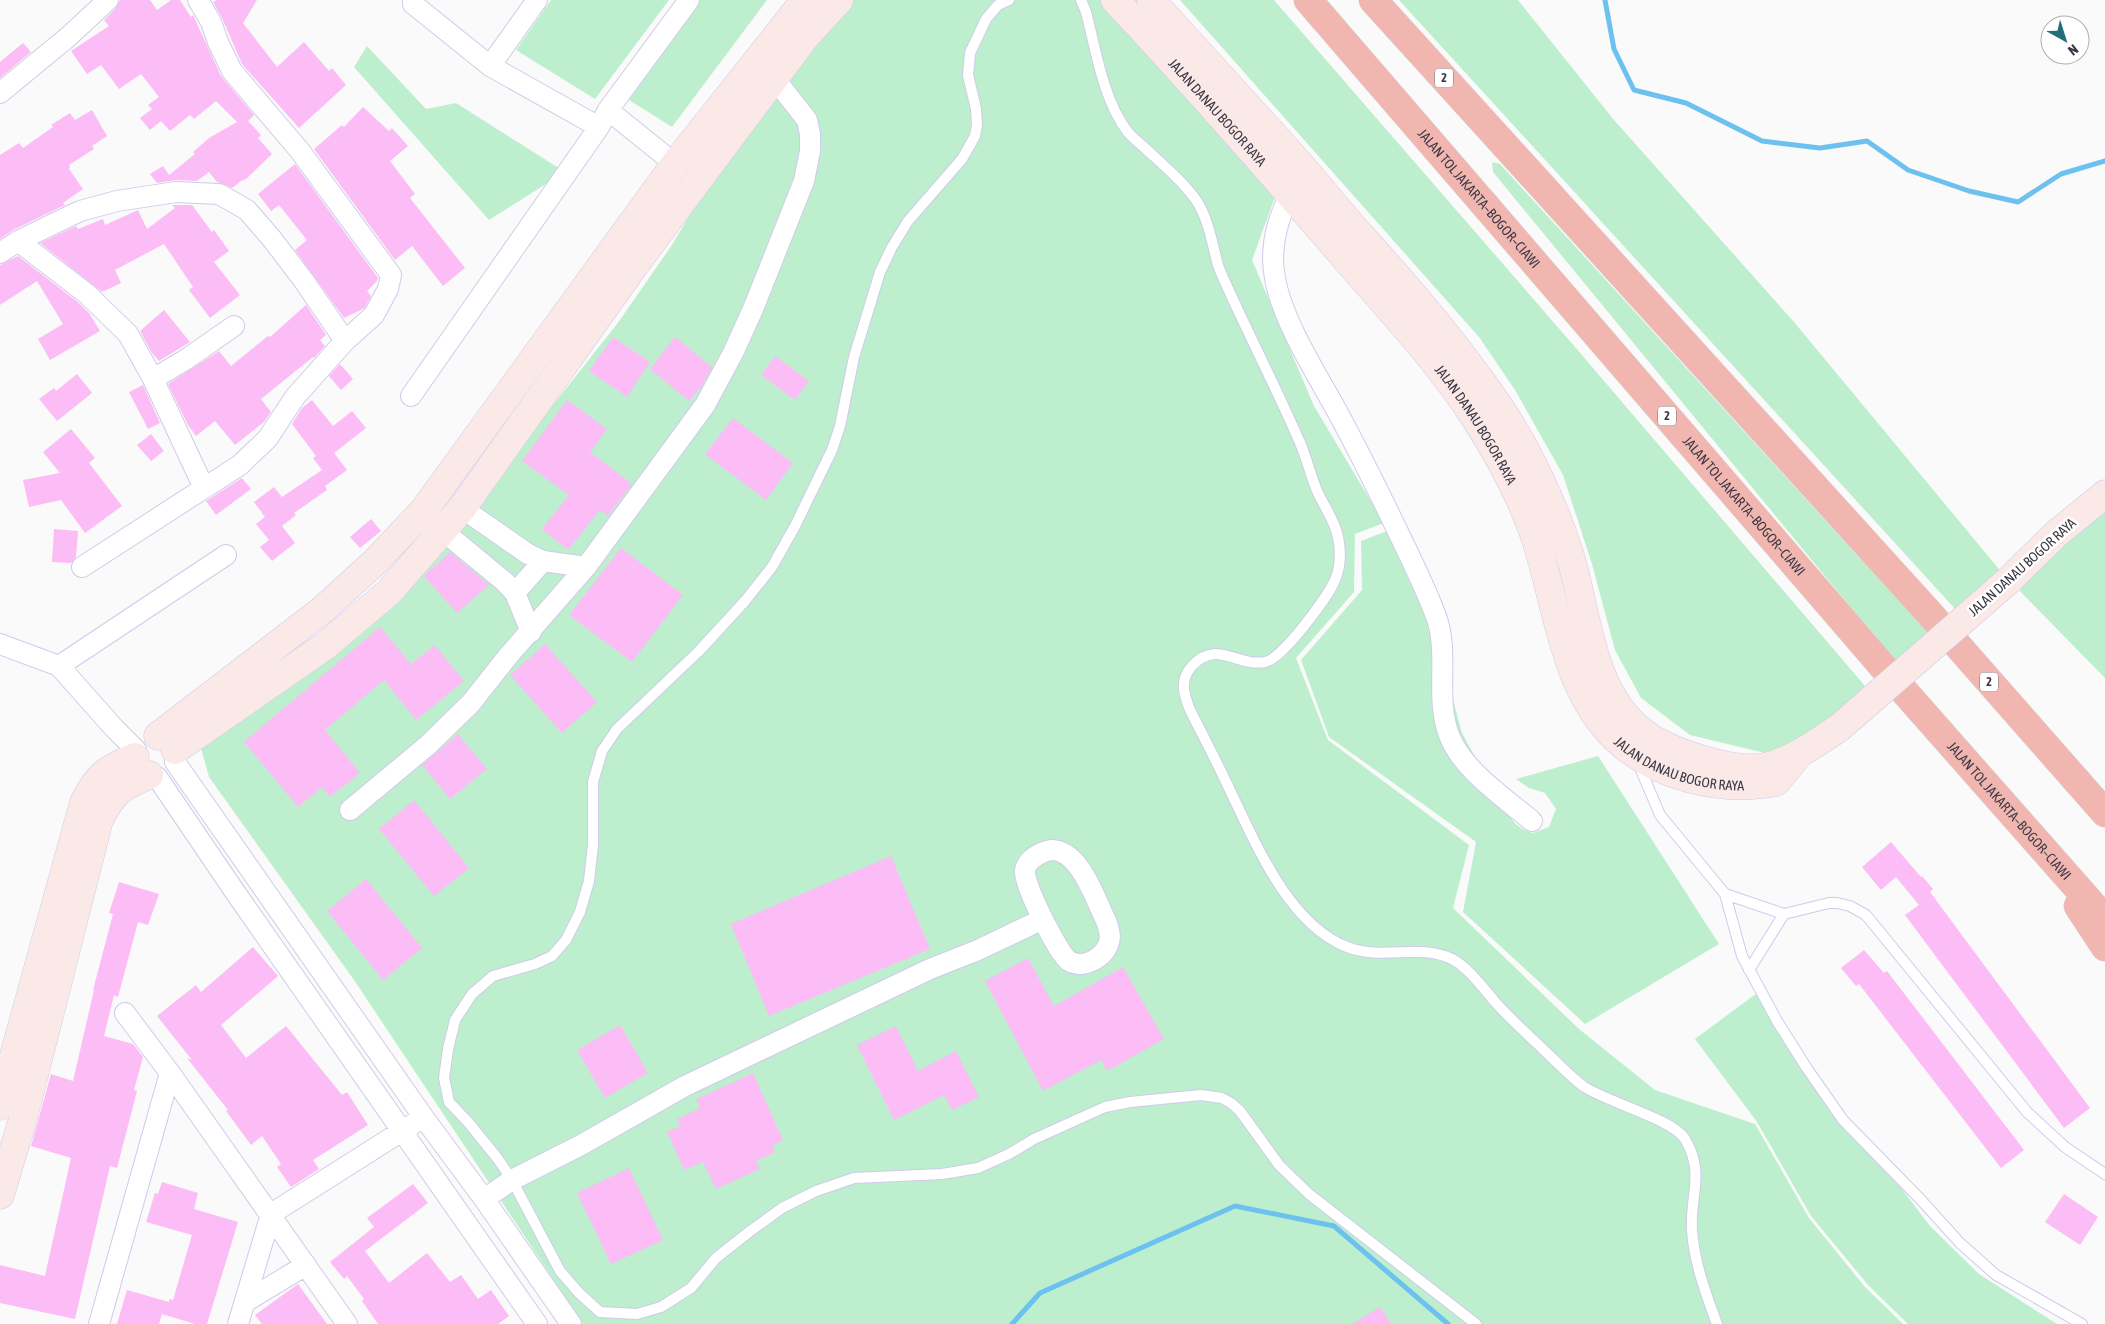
<svg xmlns="http://www.w3.org/2000/svg" width="2105" height="1324" viewBox="0 0 2105 1324" font-family="'Asap Condensed',sans-serif">
  <rect width="100%" height="100%" fill="#fafafa"/>
  <path fill="#bdefce" d="M551,0H669L595,99L516,50Z
    M699,0H767L672,127L629,100Z
    M836,0H1148L1290,156L1252,260L1314,406L1384,523L1355,534L1354,592L1296,658L1328,740L1469,845L1453,908L1579,1029L1655,1090L1755,1124L1809,1218L1865,1287L1903,1324H583L354,980L209,777L200,744L284,676L504,467L617,324L672,245L706,187Z
    M1180,0H1274L1575,347L1865,686L1814,737L1765,753L1690,735L1641,698L1615,650L1592,564L1563,475L1515,390L1479,337Z
    M1399,0H1518L1614,120L1794,322L2003,574L1957,611Z
    M367,46L426,109L456,103L565,172L489,220L354,67Z
    M1492,162L1500,164L1931,636L1898,665L1493,172Z
    M2105,494V678L2009,580Z
    M1387,531L1432,623L1462,733L1483,771L1508,798C1509,820 1512,825 1533,833L1549,827L1556,809L1545,793L1529,788L1516,779L1598,756L1719,944L1585,1024L1463,912L1476,842L1329,737L1301,660L1362,590L1361,541Z
    M1757,993L1791,1044L1930,1226L1979,1274L2057,1324H1908L1868,1285L1811,1216L1757,1122L1695,1039Z"/>
  <g fill="none" stroke-linecap="round" stroke-linejoin="round">
    <path stroke="#6dc1ee" stroke-width="5" d="M1605,0L1614,49L1634,90L1686,103L1762,141L1820,148L1867,141L1908,170L1969,191L2018,202L2061,174L2105,161
      M1012,1324L1040,1293L1235,1206L1334,1226L1448,1324"/>
  </g>
  <path fill="#fcbcf5" d="M120,0H150L157,10L171,0H180L191,17L193,15L221,76L254,115L248,121L261,135L258,138L272,154L246,179L241,181L232,188L217,182L209,172L197,181L176,180L157,183L150,174L163,166L169,175L195,154L193,152L209,138L237,122L216,101L194,119L190,115L170,131L161,121L150,130L140,118L152,109L148,105L159,97L141,74L119,89L101,65L87,74L71,51L109,26L104,20L116,8Z
    M217,0H257L243,23L277,67L304,42L329,71L332,68L346,85L299,128L242,64L222,18L213,2Z
    M23,43L31,52L0,78V62Z
    M363,107L389,131L392,128L408,146L390,161L415,194L410,198L465,268L443,286L412,246L395,260L314,149L342,125L344,127Z
    M92,110L107,136L92,146L94,149L69,165L70,167L69,169L83,189L63,203L65,205L13,230L0,239V155L19,143L23,148L53,127L51,125L70,113L75,120Z
    M295,164L378,278L377,281L367,291L371,296L365,308L344,318L295,250L307,240L279,205L271,211L258,194Z
    M172,205H192L212,232L214,230L229,251L214,262L240,295L210,318L189,290L193,287L164,244L115,270L121,283L102,292L40,243L76,226L78,229L103,219L105,225L138,210L147,229L175,208Z
    M18,256L79,303L89,313L100,331L50,360L38,339L63,324L37,281L0,305V265Z
    M306,305L326,335L320,340L325,346L314,358L313,357L261,399L271,412L264,422L235,445L215,421L196,436L188,425L168,384L219,351L231,366L268,336L270,337Z
    M164,310L190,342L159,361L152,353L140,331Z
    M613,337L650,362L627,397L589,371Z
    M675,337L712,367L702,386L689,401L650,369Z
    M775,356L809,381L795,400L761,375Z
    M340,364L353,379L341,390L329,376Z
    M77,374L92,393L57,421L39,399L54,388L56,391Z
    M143,385L160,423L148,429L129,392Z
    M312,400L333,426L352,411L366,428L334,453L347,470L325,486L327,490L294,513L296,515L282,526L295,543L272,561L260,547L269,540L256,524L265,517L254,502L274,487L282,497L322,470L313,458L316,456L292,424L302,408Z
    M567,400L607,429L590,452L632,484L608,516L600,510L568,550L542,529L569,495L522,461Z
    M733,418L793,463L766,500L705,454Z
    M71,429L95,458L89,463L122,506L85,533L61,500L29,507L23,480L60,473L43,452Z
    M151,434L164,451L151,461L137,445Z
    M242,478L251,489L216,515L206,501Z
    M371,519L381,531L360,548L350,537Z
    M54,529L78,531L76,557L71,563L52,562Z
    M621,548L683,595L632,662L569,615Z
    M450,552L489,585L457,613L424,576Z
    M380,627L411,664L435,645L464,681L416,720L384,680L325,730L360,773L330,797L322,787L298,807L244,742Z
    M545,644L597,702L562,733L510,675Z
    M458,734L487,769L450,799L422,765Z
    M414,800L469,868L434,896L379,829Z
    M1891,842L1921,877L1922,876L1933,889L1930,892L2090,1108L2064,1128L1905,915L1919,905L1896,877L1881,890L1862,867Z
    M891,856L930,949L769,1016L731,924Z
    M366,879L422,948L383,980L327,911Z
    M119,882L159,894L148,925L138,922L118,997L114,995L104,1036L133,1044L143,1057L134,1090L137,1091L117,1168L110,1166L75,1319L0,1303V1265L45,1276L71,1158L31,1146L51,1074L73,1081L94,990H93L113,914L109,913Z
    M253,947L278,976L221,1025L246,1058L286,1026L342,1095L347,1092L368,1125L313,1160L319,1169L291,1187L277,1167L281,1164L262,1136L251,1145L226,1111L228,1110L187,1058L192,1060L157,1016L196,985L201,992Z
    M1864,950L1884,973L1887,971L2024,1150L2001,1168L1859,984L1856,986L1841,968Z
    M1028,958L1054,1006L1123,967L1164,1039L1107,1071L1101,1060L1043,1091L985,981Z
    M620,1025L648,1073L605,1098L577,1050Z
    M896,1026L918,1071L956,1051L979,1097L952,1110L944,1095L894,1120L857,1045Z
    M753,1073L783,1140L772,1146L775,1152L756,1161L760,1169L716,1189L703,1162L684,1170L667,1132L680,1126L677,1119L700,1108L696,1099Z
    M629,1168L663,1240L611,1264L577,1193Z
    M162,1182L198,1193L194,1209L238,1222L207,1324H195L162,1314L159,1324H117L127,1290L169,1302V1299L173,1300L192,1235L146,1222L155,1193L158,1194Z
    M413,1184L428,1203L365,1251L389,1283L427,1253L450,1282L461,1275L478,1299L491,1290L509,1316L498,1324H378L362,1301L364,1299L347,1276L344,1279L330,1262L374,1227L367,1218Z
    M2064,1194L2098,1217L2080,1245L2045,1222Z
    M298,1284L327,1324H262L255,1315Z
    M1380,1307L1391,1324H1352Z"/>
  <g fill="none" stroke-linecap="round" stroke-linejoin="round">
    <defs>
      <path id="lane" d="M1009,0L998,5L986,19L970,53L968,75L976,109L977,125L975,136L962,159L908,221L892,247L880,272L854,357L840,426L832,450L795,526L772,567L745,601L699,651L617,729L602,751L593,782V845L589,881L580,912L566,940L552,956L535,964L493,976L472,994L455,1020L448,1049L444,1078L449,1102L468,1122L498,1159L512,1180L560,1271L579,1293L600,1312L637,1314L661,1307L691,1288L716,1258L749,1232L782,1208L816,1191L854,1178L942,1174L978,1168L1009,1154L1034,1139L1105,1107L1130,1102L1201,1095L1222,1098L1231,1103L1240,1111L1279,1165L1309,1194L1476,1324
        M1081,0L1086,12C1096,50 1103,99 1127,131C1132,138 1140,143 1146,149C1163,165 1185,183 1198,203C1209,222 1212,243 1218,265C1221,274 1226,284 1230,293C1252,341 1276,388 1297,436C1306,454 1310,475 1318,493C1325,508 1335,521 1338,537C1341,552 1341,566 1335,580C1328,597 1282,659 1265,662C1237,667 1216,639 1192,666C1179,680 1184,695 1190,710C1202,734 1215,758 1226,782C1253,837 1286,923 1347,947C1383,961 1419,943 1452,959C1469,968 1483,988 1496,1003C1513,1022 1532,1038 1550,1056C1561,1066 1571,1077 1583,1086C1606,1102 1673,1119 1685,1139C1705,1173 1690,1194 1692,1230C1694,1262 1706,1294 1717,1324
        M1638,763L1660,815L1725,894L1742,956L1777,1021L1806,1067L1843,1120L1922,1201L1960,1243L1996,1275L2082,1324
        M1725,894L1784,914L1829,903H1837L1850,906L1866,915L2027,1112L2065,1147L2105,1174
        M1749,970L1784,914"/>
      <path id="street" d="M413,0V4L490,66L599,127L608,110L689,0
        M490,66L537,0
        M0,93L68,37L108,0
        M608,110L675,164
        M1299,185C1278,207 1269,248 1275,278C1282,320 1316,373 1337,411C1359,452 1380,494 1400,536C1413,563 1427,591 1437,619C1449,656 1435,698 1449,735C1462,770 1505,798 1532,821
        M18,241L87,294L128,334L153,379L204,488
        M0,253L18,241L80,211L117,201L176,192L219,194L247,210L272,239L304,281L345,341
        M153,379L185,360L234,326
        M411,396L599,127
        M462,508L528,554L543,561L586,567
        M443,531L505,582L515,593L531,632
        M82,567L240,465L268,438L295,397L345,341L374,315L388,289L391,275L300,151L232,71L218,42L211,22L198,0
        M515,593L543,561
        M0,644L59,666L114,728L136,750
        M59,666L226,555
        M175,762L424,1118L484,1199L571,1324
        M157,777L235,892L537,1324
        M350,810L428,745L471,703L509,655L586,567L705,405L733,353L753,309L804,181L810,151V134L807,120L774,78
        M1051,850C1080,849 1096,901 1107,923C1109,930 1111,936 1109,942C1105,957 1084,970 1069,961C1059,955 1022,882 1025,870C1027,859 1041,852 1051,850Z
        M125,1013L170,1073L347,1324
        M484,1199L512,1180L581,1145L685,1086L930,969L978,950L1043,919
        M245,1302L306,1265
        M99,1324L170,1073
        M238,1324L271,1214L413,1124"/>
      <g id="secondary">
        <path id="s1" d="M1115,0C1194,84 1270,171 1346,259C1390,310 1438,361 1475,418C1498,454 1520,494 1534,534C1557,601 1562,687 1615,738C1656,777 1720,793 1776,782L1799,754"/>
        <path d="M1151,0C1197,51 1243,101 1289,152C1314,180 1337,209 1362,237C1402,281 1441,326 1476,374C1492,396 1509,419 1522,444C1541,479 1558,517 1570,556C1588,614 1590,693 1644,733C1669,752 1733,773 1765,767C1792,761 1816,743 1839,728"/>
        <path d="M2009,580L2056,534L2105,494"/>
        <path d="M158,736L321,611L375,562L424,510L675,164L805,0"/>
        <path d="M175,750L325,646L389,592L462,508L634,266L805,37L839,0"/>
        <path d="M0,1106L84,802C100,772 105,771 135,757"/>
        <path d="M0,1195L22,1122L99,820C114,791 119,788 149,775"/>
      </g>
      <g id="highway">
        <path id="s2" d="M1308,0L1903,690L2105,919"/>
        <path d="M1373,0L1930,614L2105,813"/>
        <path d="M2078,906L2105,947"/>
      </g>
    </defs>
    <use href="#lane" stroke="#d0caeb" stroke-width="12"/>
    <use href="#street" stroke="#d0caeb" stroke-width="22"/>
    <use href="#secondary" stroke="#d0caeb" stroke-width="29"/>
    <use href="#highway" stroke="#d8d7da" stroke-width="29"/>
    <use href="#lane" stroke="#fff" stroke-width="10"/>
    <use href="#street" stroke="#fff" stroke-width="20"/>
    <use href="#secondary" stroke="#fbe9e7" stroke-width="28"/>
    <use href="#highway" stroke="#f1b6af" stroke-width="28"/>
    <defs>
      <path id="secondary-bridge" d="M1839,728L2009,580"/>
    </defs>
    <use href="#secondary-bridge" stroke="#d0caeb" stroke-width="29" stroke-linecap="butt"/>
    <use href="#secondary-bridge" stroke="#fbe9e7" stroke-width="28"/>
  </g>
  <g text-anchor="middle" stroke-width="5" stroke-linejoin="round" paint-order="stroke">
    <g fill="#fff" stroke="#76747d" stroke-width="1">
      <rect x="1435" y="68.5" width="18" height="19" rx="4"/>
      <rect x="1658" y="406.5" width="18" height="19" rx="4"/>
      <rect x="1980" y="672.5" width="18" height="19" rx="4"/>
    </g>
    <g font-size="12" font-weight="bold" fill="#3b3845">
      <text x="1444" y="82">2</text>
      <text x="1667" y="420">2</text>
      <text x="1989" y="686">2</text>
    </g>
    <g font-size="14" fill="#3b3845" stroke="#fff">
      <text dy="5" stroke="none"><textPath href="#s1" startOffset="152">JALAN DANAU BOGOR RAYA</textPath></text>
      <text dy="5" stroke="none"><textPath href="#s2" startOffset="262">JALAN TOL JAKARTA–BOGOR–CIAWI</textPath></text>
      <text dy="5" stroke="none"><textPath href="#s1" startOffset="558">JALAN DANAU BOGOR RAYA</textPath></text>
      <text dy="5" stroke="none"><textPath href="#s2" startOffset="668">JALAN TOL JAKARTA–BOGOR–CIAWI</textPath></text>
      <text transform="translate(2022 567) rotate(-42)" y="5">JALAN DANAU BOGOR RAYA</text>
      <text dy="5" stroke="none"><textPath href="#s1" startOffset="976">JALAN DANAU BOGOR RAYA</textPath></text>
      <text dy="5" stroke="none"><textPath href="#s2" startOffset="1072">JALAN TOL JAKARTA–BOGOR–CIAWI</textPath></text>
    </g>
  </g>
  <g transform="translate(2065 40) rotate(141)"><circle r="24" fill="#ffffff" stroke="#b1afb5"/>
  <path d="M0-4L9 19L0 12L-9 19Z" fill="#256e79"/>
  <text y="-8" font-size="14" font-weight="bold" text-anchor="middle" fill="#3b3845">N</text>
  </g>
</svg>
